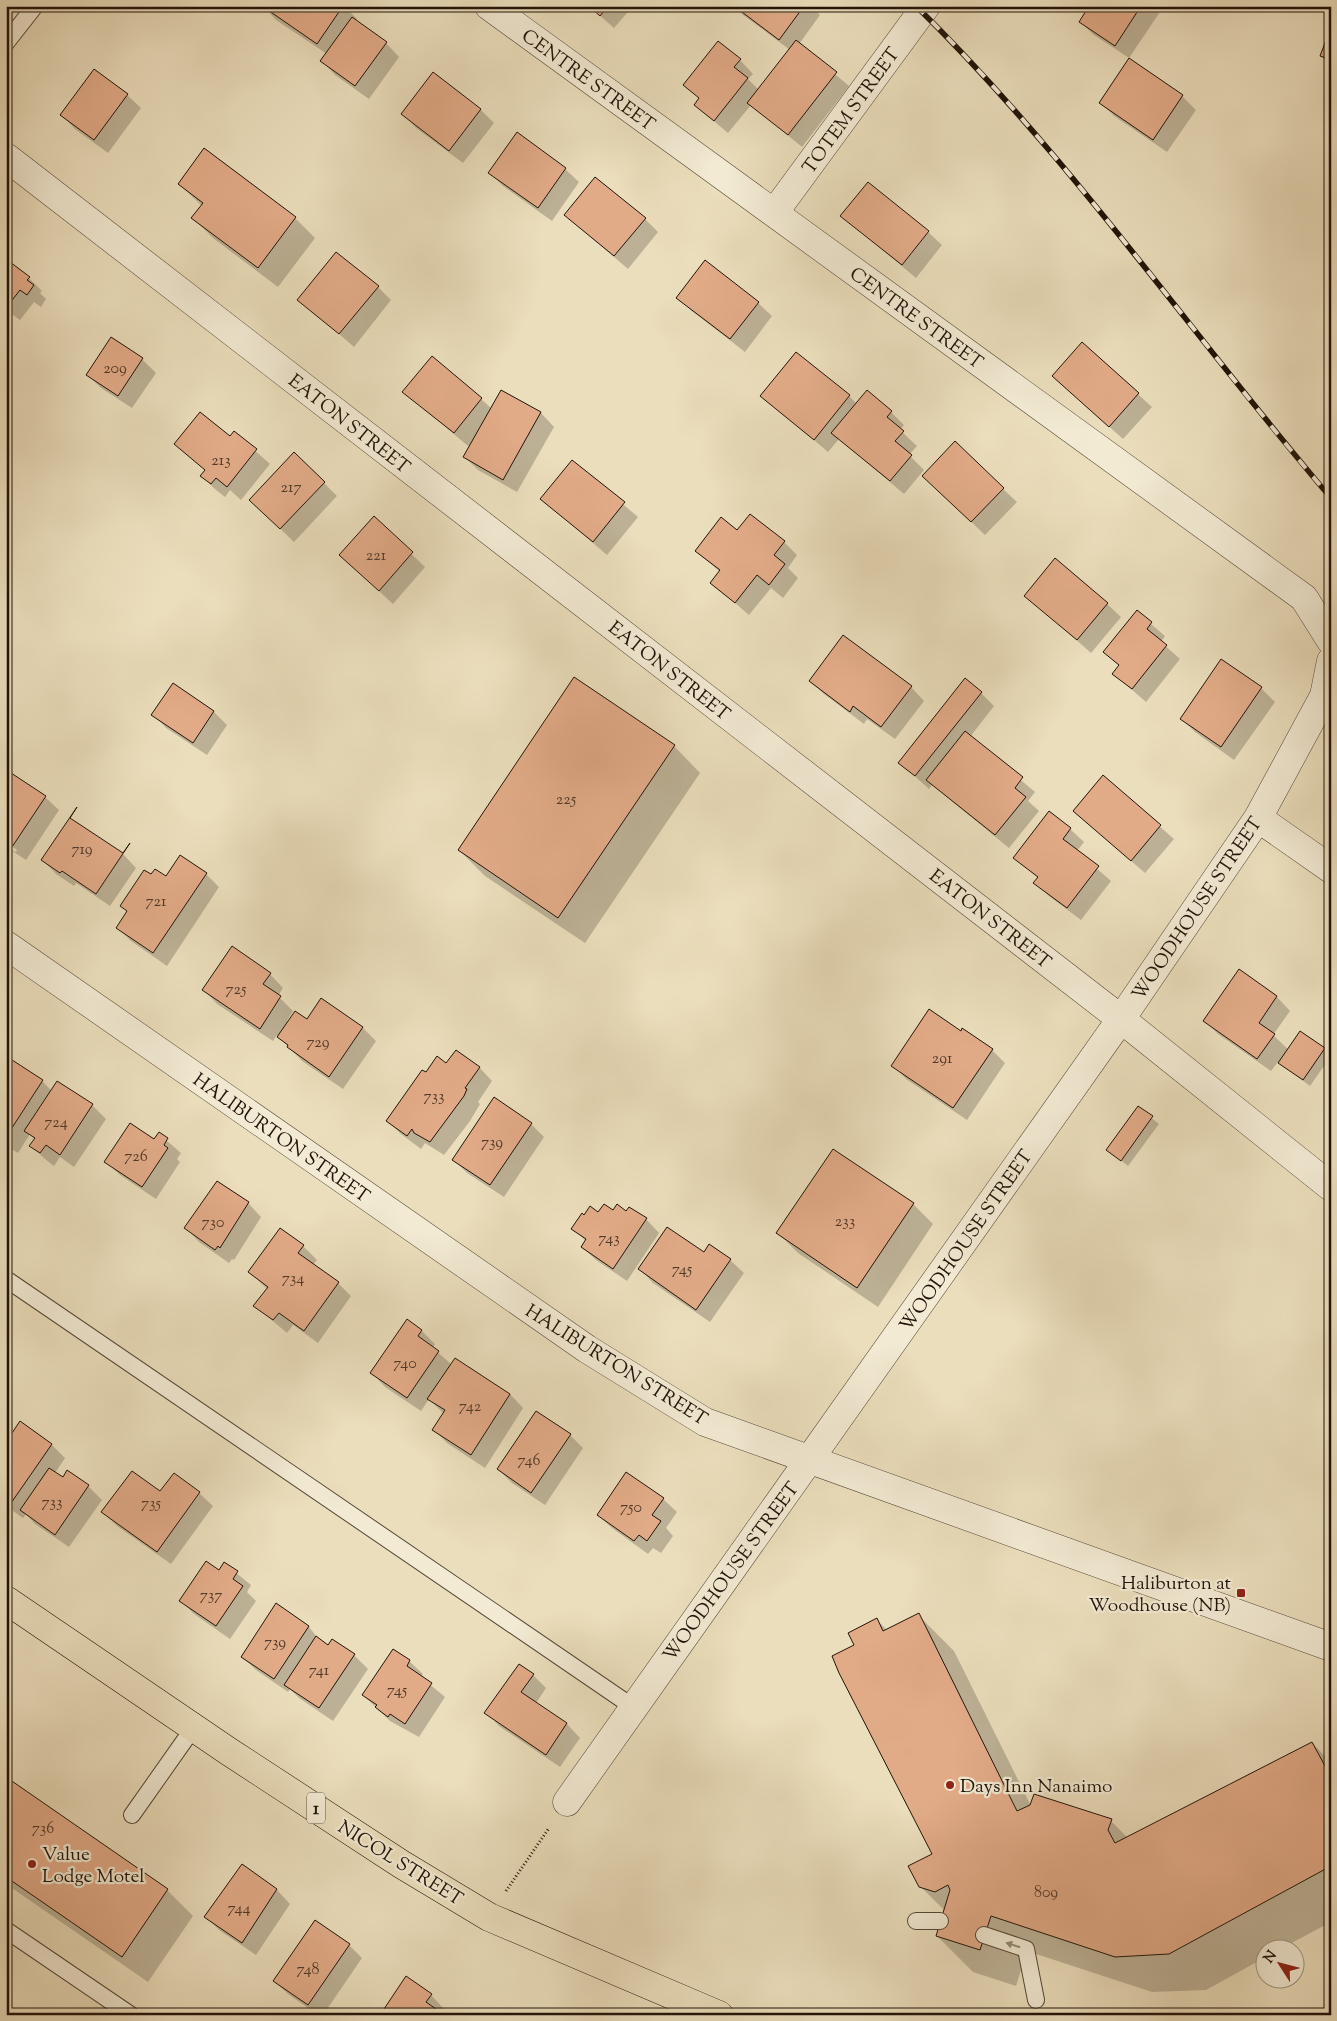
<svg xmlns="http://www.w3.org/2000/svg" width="1337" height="2021" viewBox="0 0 1337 2021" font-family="'Sorts Mill Goudy',serif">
  <rect width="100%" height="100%" fill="#ebdebc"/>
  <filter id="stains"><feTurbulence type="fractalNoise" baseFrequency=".004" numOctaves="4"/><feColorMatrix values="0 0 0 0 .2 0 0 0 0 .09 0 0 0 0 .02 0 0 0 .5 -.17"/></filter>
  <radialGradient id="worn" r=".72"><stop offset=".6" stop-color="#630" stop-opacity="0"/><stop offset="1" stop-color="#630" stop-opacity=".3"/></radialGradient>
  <path fill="#0003" d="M263,6H344L357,19L355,21L386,43L399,57L369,99L335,75L322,61L327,54L276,20Z
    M589,6H633L614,28Z
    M731,6H811L820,15L799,44L849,86L802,147L751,105L728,133L695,105L700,99L685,84L740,60L753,74L748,79L759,90L790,50Z
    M1090,6H1164L1129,58L1094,35L1080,22Z
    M1331,31V65L1321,56Z
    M1130,60L1182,96L1196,110L1167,152L1114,116L1101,103Z
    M433,74L481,110L494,123L463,163L416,128L403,114Z
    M127,95L141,108L108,153L75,129L62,115Z
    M517,134L565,169L579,182L552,221L503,186L490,173Z
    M179,184L295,218L315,238L278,287L213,238L193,218L202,206Z
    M565,215L645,219L658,232L628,269Z
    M842,216L928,232L942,245L916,278Z
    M6,261L29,278L42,291L40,293L46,299L41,307L34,302L20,320L6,310Z
    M378,287L391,300L354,347L299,299Z
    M678,298L758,303L772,316L745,352L692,311Z
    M112,339L142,359L156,373L132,408L101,388L88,375Z
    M1082,343L1152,407L1123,439L1067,389Z
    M502,391L541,413L554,427L517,492L478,470L465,457L474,440L468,446L404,392L481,399L492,409Z
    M762,396H849L857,404L891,412L904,425L900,430L917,446L909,455L924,470L904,494L839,439L828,452Z
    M235,433L270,464L241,500L230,490L225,497L215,489L202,476L206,471L175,444L231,438Z
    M572,461L638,517L607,555L542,499Z
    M324,483L337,496L294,542L264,513Z
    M937,489H1003L1017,502L985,535Z
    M374,518L425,567L393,604L340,555Z
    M738,532L784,542L797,555L788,568L798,578L783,598L771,588L749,615L712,583L720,572L696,551Z
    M1026,595L1107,604L1121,617L1091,653Z
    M1137,612L1165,636L1161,642L1180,659L1146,702L1114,674L1120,667L1105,652Z
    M1221,661L1261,688L1275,702L1234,760L1195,732L1181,718Z
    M810,681L911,687L924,701L895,739L867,719L864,724L824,694Z
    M981,693L994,706L970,737L1035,792L1028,801L1039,811L1009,848L932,785L929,789L900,763Z
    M214,712L227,725L207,755L166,728L153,714Z
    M674,746L700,773L585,943L485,876L459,850Z
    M6,772L45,797L59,810L26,860L6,847L16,852L17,850L6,842Z
    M1103,777L1174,839L1145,873L1074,811Z
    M70,819L123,854L136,868L110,906L76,883L74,886L56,874L43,860Z
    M1070,829L1084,842L1077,851L1111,881L1081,920L1049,896L1035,883L1038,878L1015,857Z
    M206,874L219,887L167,966L131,941L118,928L128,912L121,905L151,876L166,878Z
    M1240,971L1277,997L1290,1011L1273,1035L1289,1050L1300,1033L1331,1056L1310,1086L1278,1062L1271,1071L1218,1034L1205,1021Z
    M270,974L283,988L278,996L293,1011L287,1021L289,1022L307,1020L363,1028L376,1041L343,1089L302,1061L277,1035L273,1041L217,1004L204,990Z
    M961,1033L992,1050L1005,1063L967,1120L906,1079L893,1065Z
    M6,1065L42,1081L52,1091L58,1082L92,1105L106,1119L74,1167L60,1157L54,1166L45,1159L31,1146L35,1140L30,1134L18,1153L8,1147L6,1150Z
    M447,1065L479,1067L492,1081L478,1102L480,1104L470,1121L444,1155L425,1143L421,1149L401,1134L388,1121L426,1074Z
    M1138,1107L1159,1124L1128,1166L1108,1150Z
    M531,1124L544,1137L504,1197L467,1173L454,1160Z
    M159,1134L181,1153L177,1159L180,1162L156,1199L120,1175L106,1162L155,1141Z
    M248,1203L261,1217L234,1260L232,1259L229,1263L199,1242L186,1228Z
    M913,1204L933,1224L878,1307L798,1253L778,1233Z
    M613,1212H627L646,1219L659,1233L627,1281L596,1260L582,1247L586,1241L573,1229L585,1216Z
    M280,1230L303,1246L317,1260L313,1265L338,1283L351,1296L318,1343L293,1325L287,1333L255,1306L267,1289L250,1272Z
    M704,1254L730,1260L744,1273L710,1322L653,1283L640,1269Z
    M422,1331L435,1344L433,1348L452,1365L510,1394L523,1408L485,1468L447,1443L434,1430L444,1414L429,1399L421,1411L385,1387L372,1373Z
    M20,1423L52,1445L65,1458L55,1473L63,1479L68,1472L88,1486L102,1500L69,1547L35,1524L26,1514L23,1518L6,1506V1443Z
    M570,1435L583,1448L545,1505L512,1483L498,1469Z
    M627,1474L663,1499L677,1512L666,1528L673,1536L661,1553L653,1548L648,1554L612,1528L598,1515Z
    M199,1493L213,1506L171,1564L117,1526L103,1512Z
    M225,1564L251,1585L247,1592L256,1601L230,1639L194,1614L181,1601L220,1572Z
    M276,1605L309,1627L321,1642L329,1647L333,1641L354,1655L368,1669L333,1721L299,1698L290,1689L288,1692L256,1670L242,1657Z
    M918,1615L954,1651L1031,1806L1111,1821L1128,1838L1312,1743L1331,1762V1922L1282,1948H1264V1958L1206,1990L1152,1992L1027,1951L1016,1986L973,1972L937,1936L945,1911L920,1886L934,1854L856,1646L877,1620L887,1630Z
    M409,1661L423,1674L421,1677L445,1697L419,1737L390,1721L363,1695Z
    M533,1675L546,1688L536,1703L567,1724L580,1738L560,1767L499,1726L486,1712Z
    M6,1779L167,1890L193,1916L148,1982L6,1884Z
    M242,1866L277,1890L290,1904L256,1955L219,1930L206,1917Z
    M349,1945L362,1958L323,2015H318L288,1994L274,1981Z
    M431,1995L444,2009L440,2015H381Z"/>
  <path fill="#e2ab88" stroke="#201309" d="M262,6H343L317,44Z
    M589,6H608L600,16Z
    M734,6H804L779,40Z
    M1089,6H1141L1115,46L1079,22Z
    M352,17L387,42L355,86L320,61Z
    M1331,27V60L1320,56Z
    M796,40L837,72L788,135L747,103Z
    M718,41L741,59L734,67L748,78L714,121L694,105L699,98L683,85Z
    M1129,58L1183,95L1153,140L1099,103Z
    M94,69L128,94L94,140L60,115Z
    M433,72L481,109L449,151L401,114Z
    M517,132L566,168L538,208L488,173Z
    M204,148L296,217L258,268L191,218L203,203L178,184Z
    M595,177L646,218L614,256L564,215Z
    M868,182L929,231L902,265L840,216Z
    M336,252L379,286L339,334L297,300Z
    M6,259L30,277L27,280L34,285L27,295L20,290L6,308Z
    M705,260L759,302L730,339L676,298Z
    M111,337L143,358L118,396L86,375Z
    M1082,342L1139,393L1109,427L1052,376Z
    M796,352L850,395L814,440L760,396Z
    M432,356L482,398L454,433L402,392Z
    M501,390L541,412L503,480L463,457Z
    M867,390L892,411L887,417L904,431L895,441L912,455L890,481L831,433Z
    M200,412L230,436L234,431L257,449L227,487L216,478L211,484L200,476L205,470L174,444Z
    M955,441L1004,488L971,522L922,476Z
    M294,452L325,482L280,529L249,500Z
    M572,460L625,502L593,542L540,499Z
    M750,514L785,541L774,555L785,564L769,585L757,575L735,603L710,583L720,570L695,551L721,517L737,530Z
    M374,516L413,552L379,591L339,555Z
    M1055,558L1108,603L1077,640L1024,596Z
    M1137,610L1152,622L1147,629L1167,645L1132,689L1112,674L1119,665L1103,652Z
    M843,635L912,686L881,727L853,706L850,712L809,681Z
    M1221,659L1262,687L1221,747L1180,719Z
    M574,677L675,745L558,918L458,850Z
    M965,678L982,692L915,776L898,763Z
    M173,683L214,711L193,743L151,715Z
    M965,731L1023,777L1015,788L1026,797L995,835L926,780Z
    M8,771L46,796L12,847L6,844V774Z
    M1103,775L1161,825L1131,861L1073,811Z
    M77,807L70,818L123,853L130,843L96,894L62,871L60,873L41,860Z
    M1049,811L1071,828L1063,839L1099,866L1067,908L1033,883L1038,877L1013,858Z
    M180,855L207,873L153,953L116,928L127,911L120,906L144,870L151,874L155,869L166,876Z
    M232,946L271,973L263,984L281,996L260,1029L202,990Z
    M1239,969L1277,996L1259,1023L1275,1034L1257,1059L1203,1021Z
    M321,998L363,1027L329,1077L287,1047L288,1045L277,1037L295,1011L307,1019Z
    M929,1009L961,1031L962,1028L993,1049L953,1108L891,1066Z
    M1300,1031L1325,1048L1303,1080L1278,1063Z
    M456,1050L480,1067L465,1088L467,1089L464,1096L430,1142L414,1133L412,1129L407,1136L386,1121L422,1070L426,1072L437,1056L446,1063Z
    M9,1058L43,1080L6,1137V1062Z
    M57,1081L93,1104L60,1155L46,1145L40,1153L29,1146L35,1138L24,1131Z
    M494,1097L532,1123L490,1185L452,1160Z
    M1138,1106L1153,1116L1121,1161L1106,1150Z
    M130,1123L154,1139L159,1132L168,1138L164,1145L168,1148L142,1187L104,1162Z
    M833,1149L914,1203L857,1288L776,1233Z
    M217,1181L249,1202L220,1248L218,1246L215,1250L184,1228Z
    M604,1204L613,1210L617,1204L626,1211L629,1207L647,1218L613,1269L581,1247L586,1239L571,1229L582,1213L584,1215L590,1206L598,1212Z
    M667,1227L704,1252L709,1244L731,1259L696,1310L638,1269Z
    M280,1228L304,1245L298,1253L339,1282L304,1331L279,1313L273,1320L253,1306L268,1287L248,1272Z
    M407,1319L422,1330L418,1336L439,1351L407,1398L370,1373Z
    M455,1358L510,1394L471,1455L432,1430L445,1410L427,1399Z
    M536,1411L571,1434L531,1493L497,1469Z
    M20,1421L52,1444L9,1506L6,1504V1442Z
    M49,1468L63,1477L67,1470L89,1485L55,1535L20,1510Z
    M132,1471L160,1491L174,1473L200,1492L157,1552L101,1512Z
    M626,1472L664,1498L652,1515L661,1521L647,1541L639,1535L634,1541L597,1515Z
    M206,1561L219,1570L224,1562L238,1571L233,1579L243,1586L216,1626L179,1601Z
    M276,1603L309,1626L274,1679L241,1657Z
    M919,1613L1017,1811L1030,1805L1034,1794L1112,1819L1108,1830L1115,1843L1312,1742L1331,1777V1866L1169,1954L1115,1957L991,1916L980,1950L936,1936L950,1890L948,1885L935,1892L919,1887L908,1866L932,1854L839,1673L832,1656L854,1645L848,1633L877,1618L883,1631Z
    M316,1636L328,1645L332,1639L355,1654L319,1708L284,1685Z
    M393,1649L410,1660L407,1666L432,1683L405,1724L390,1714L388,1717L380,1711L375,1707L377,1705L362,1695Z
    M519,1664L534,1674L521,1692L567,1723L546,1755L484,1713Z
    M6,1777L168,1889L122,1957L6,1877Z
    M242,1864L277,1889L242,1943L204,1917Z
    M315,1920L350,1944L308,2005L273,1981Z
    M406,1976L432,1994L426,2002L436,2009L431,2015H380Z"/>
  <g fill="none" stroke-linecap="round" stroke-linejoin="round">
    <defs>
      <path id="lane" d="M6,43L35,6
        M6,1279L633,1707
        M132,1815L194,1727
        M916,1921H940
        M6,1930L131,2015
        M984,1935L1026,1949L1036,2000"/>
      <path id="street" d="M489,6L1304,598L1331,641
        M6,157L1121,1019L1331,1187
        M774,213L926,6
        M1258,818L1331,869
        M6,945L587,1349L705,1422L1331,1647
        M567,1802L1121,1019L1258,818L1324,696L1331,661"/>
      <path id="highway" d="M6,1600L228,1751L401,1864L489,1917L719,2015"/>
    </defs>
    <use href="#lane" stroke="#534636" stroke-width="18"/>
    <use href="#street" stroke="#534636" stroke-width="29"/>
    <use href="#highway" stroke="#201309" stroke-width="29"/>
    <path stroke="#201309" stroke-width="3" stroke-dasharray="1 2.5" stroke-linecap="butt" d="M506,1891L549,1828"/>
    <use href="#lane" stroke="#f2ead3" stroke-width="16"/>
    <use href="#street" stroke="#f2ead3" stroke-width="28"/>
    <use href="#highway" stroke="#ebdebc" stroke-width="28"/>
    <defs>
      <path id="rail" d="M916,6C1070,157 1192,335 1331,498"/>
    </defs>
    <use href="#rail" stroke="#201309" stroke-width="5.5"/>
    <use href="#rail" stroke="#f2ead3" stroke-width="4" stroke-dasharray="11" stroke-linecap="butt"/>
  </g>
  <defs><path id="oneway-solid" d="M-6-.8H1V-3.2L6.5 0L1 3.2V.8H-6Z" transform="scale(1.25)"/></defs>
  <use fill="#948978" href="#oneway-solid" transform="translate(1013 1945) rotate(-162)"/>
  <g fill="#8f2418" stroke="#f2ead3" stroke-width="2">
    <rect x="1236" y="1588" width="10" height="10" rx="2.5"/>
    <circle cx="950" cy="1785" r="5"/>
    <circle cx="32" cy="1864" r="5"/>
  </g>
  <g text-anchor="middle" stroke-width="4.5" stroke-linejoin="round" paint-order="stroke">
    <g font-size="16" fill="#503929">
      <text x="115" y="373">209</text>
      <text x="221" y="465">213</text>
      <text x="291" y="492">217</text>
      <text x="376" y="560">221</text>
      <text x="566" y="804">225</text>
      <text x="82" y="854">719</text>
      <text x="156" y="906">721</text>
      <text x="236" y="994">725</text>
      <text x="318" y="1047">729</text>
      <text x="942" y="1063">291</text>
      <text x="434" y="1101">733</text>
      <text x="56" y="1127">724</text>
      <text x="492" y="1147">739</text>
      <text x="136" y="1161">726</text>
      <text x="845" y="1226">233</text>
      <text x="213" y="1227">730</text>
      <text x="609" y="1243">743</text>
      <text x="682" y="1274">745</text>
      <text x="293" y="1283">734</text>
      <text x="405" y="1368">740</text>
      <text x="470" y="1411">742</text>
      <text x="529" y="1465">746</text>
      <text x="52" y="1507">733</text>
      <text x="151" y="1508">735</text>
      <text x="631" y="1512">750</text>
      <text x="211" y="1600">737</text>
      <text x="275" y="1647">739</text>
      <text x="319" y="1675">741</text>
      <text x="397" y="1695">745</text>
      <text x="43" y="1833">736</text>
      <text x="1046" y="1897">809</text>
      <text x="239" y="1913">744</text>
      <text x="308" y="1974">748</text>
    </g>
    <rect fill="#f2ead3" stroke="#5f5446" stroke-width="1" x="307" y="1792.5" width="18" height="31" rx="4"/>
    <g font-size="18" font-weight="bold" fill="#201309">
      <text x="316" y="1814">1</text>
    </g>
    <g font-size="19" fill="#201309" stroke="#f2ead3">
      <text transform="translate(589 79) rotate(36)" y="7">CENTRE STREET</text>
      <text transform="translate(850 110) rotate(-54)" y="7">TOTEM STREET</text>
      <text transform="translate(917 317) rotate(36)" y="7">CENTRE STREET</text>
      <text transform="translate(350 423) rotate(38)" y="7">EATON STREET</text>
      <text transform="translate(670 670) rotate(38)" y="7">EATON STREET</text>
      <text transform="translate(1196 908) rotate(-56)" y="7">WOODHOUSE STREET</text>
      <text transform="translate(991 918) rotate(38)" y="7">EATON STREET</text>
      <text transform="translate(282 1137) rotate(35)" y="7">HALIBURTON STREET</text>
      <text transform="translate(965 1240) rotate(-55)" y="7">WOODHOUSE STREET</text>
      <text transform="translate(617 1364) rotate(32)" y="7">HALIBURTON STREET</text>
      <text transform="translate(730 1571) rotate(-54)" y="7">WOODHOUSE STREET</text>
      <text transform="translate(401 1862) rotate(32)" y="7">NICOL STREET</text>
    </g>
    <g font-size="19" fill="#201309" stroke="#f2ead3" text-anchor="start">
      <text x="1231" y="1589" text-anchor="end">Haliburton at<tspan x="1231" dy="22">Woodhouse (NB)</tspan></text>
      <text x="960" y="1792">Days Inn Nanaimo</text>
      <text x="42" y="1860">Value<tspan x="42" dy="22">Lodge Motel</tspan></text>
    </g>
  </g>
  <rect width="1337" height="2021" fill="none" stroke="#ebdebc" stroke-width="25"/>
  <rect x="8" y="8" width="1322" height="2006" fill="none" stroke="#201309" stroke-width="2.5"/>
  <rect x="12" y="12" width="1312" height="1996" fill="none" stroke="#201309"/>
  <g transform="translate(1280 1964) rotate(306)"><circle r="24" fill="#f2ead3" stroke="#9e9482"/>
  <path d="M0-4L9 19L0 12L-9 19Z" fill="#8f2418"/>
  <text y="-8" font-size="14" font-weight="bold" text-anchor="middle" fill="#201309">N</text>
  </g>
  <rect width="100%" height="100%" filter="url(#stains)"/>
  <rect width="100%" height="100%" fill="url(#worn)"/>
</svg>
